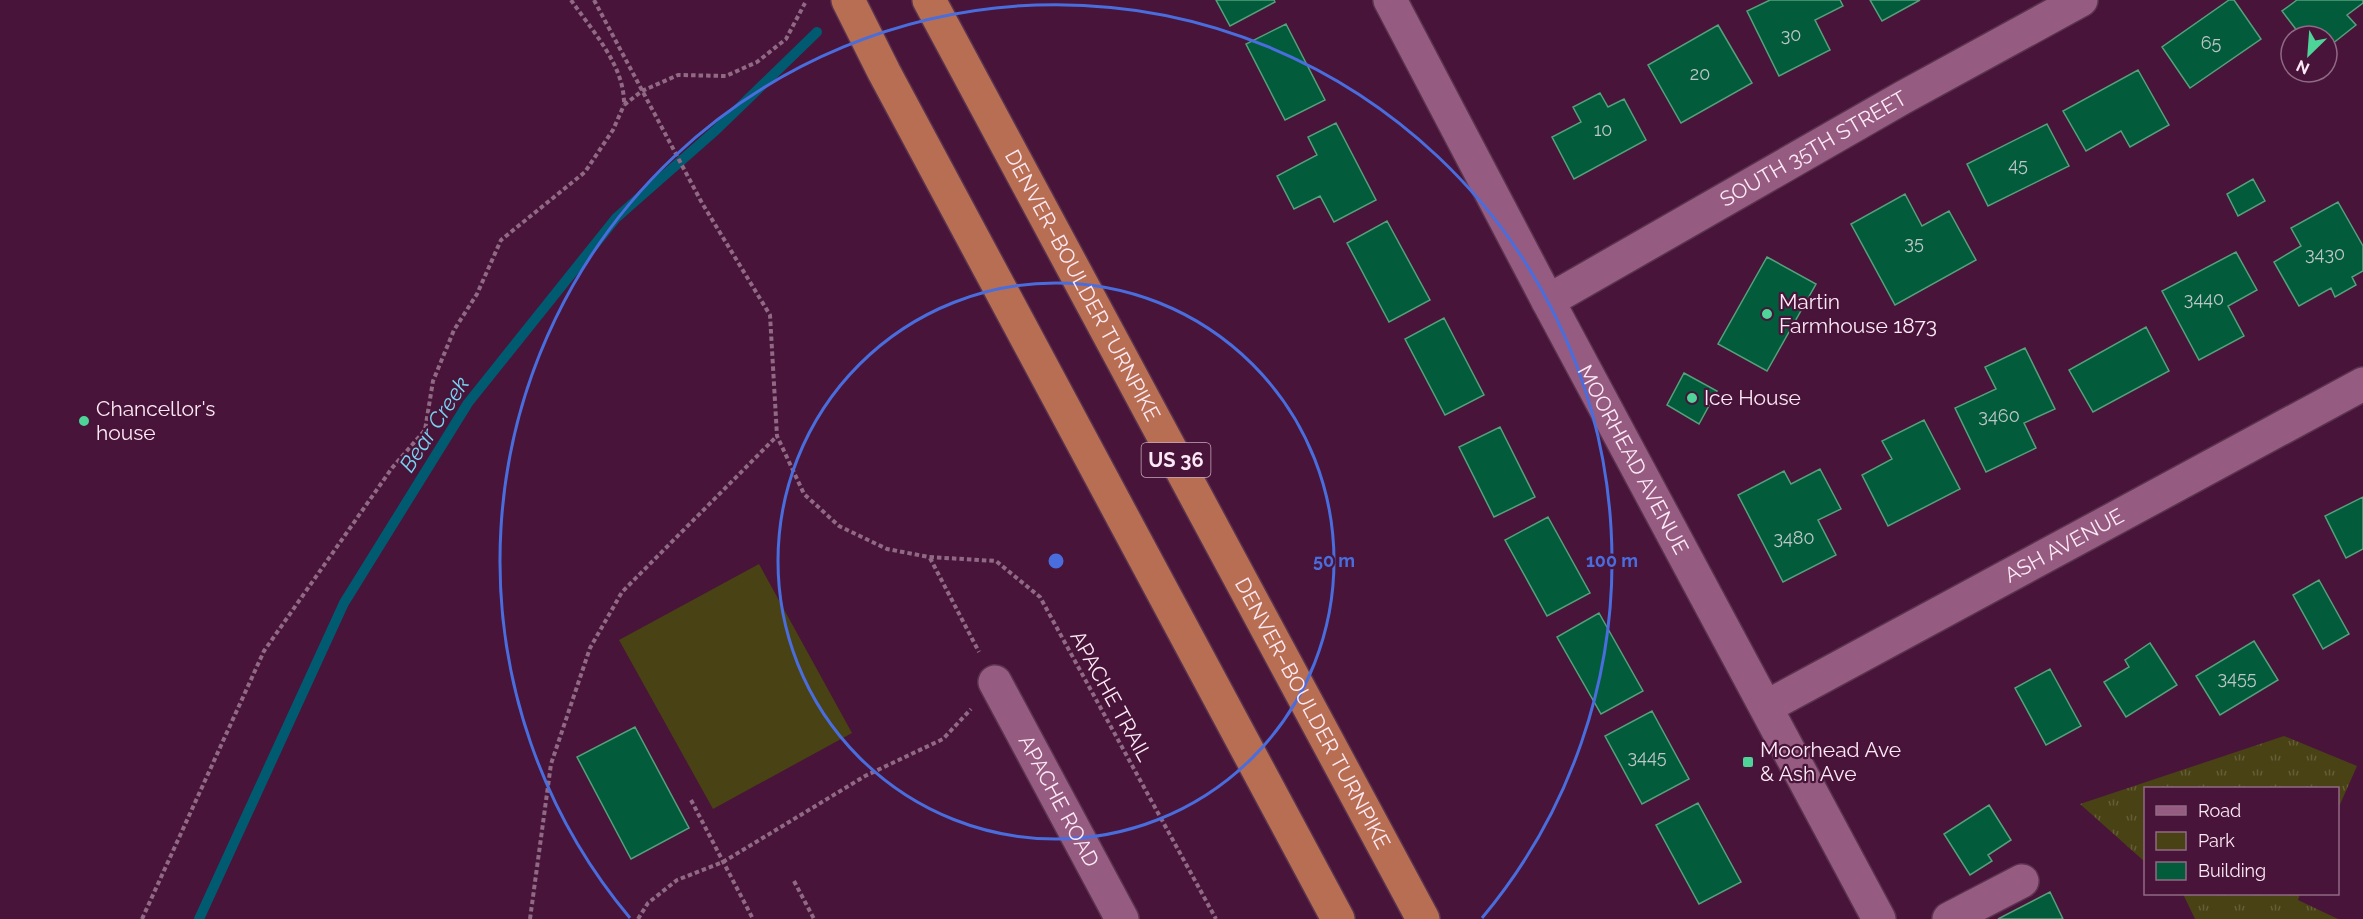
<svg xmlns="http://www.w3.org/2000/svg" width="2363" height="919" viewBox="0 0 2363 919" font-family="Raleway,sans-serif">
  <defs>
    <pattern id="grass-tufts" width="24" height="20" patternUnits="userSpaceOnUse" patternTransform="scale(1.5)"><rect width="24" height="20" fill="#494215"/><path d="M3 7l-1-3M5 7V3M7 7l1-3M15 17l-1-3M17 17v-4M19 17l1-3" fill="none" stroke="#645d38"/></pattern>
  </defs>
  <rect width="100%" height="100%" fill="#481439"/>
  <path fill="url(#grass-tufts)" d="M2284,736L2357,766L2338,809V788H2146L2145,862L2080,804Z
    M2183,894H2300L2298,900L2338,919H2195Z"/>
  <path fill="#494215" d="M759,564L852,733L713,809L619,640Z"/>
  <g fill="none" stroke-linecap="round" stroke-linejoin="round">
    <path stroke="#005b71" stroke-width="10" d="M199,919L344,603L468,403L616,218L716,130L817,32"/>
  </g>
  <path fill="#025c3c" stroke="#56a07c" stroke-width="1.5" d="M1216,0H1274L1275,2L1230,26Z
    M1770,0H1840L1843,6L1815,20L1830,50L1779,76L1747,11Z
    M1870,0H1920L1882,21Z
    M2229,0H2234L2261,39L2190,88L2162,47Z
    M2297,0H2363V3L2347,15L2356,25L2327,48V36H2301L2282,11Z
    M1286,24L1325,100L1285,120L1246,44Z
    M1718,25L1752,83L1681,123L1648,65Z
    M2138,70L2169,125L2130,147L2121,131L2086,151L2063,111Z
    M1600,93L1608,107L1624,99L1646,140L1574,179L1552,137L1581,122L1573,107Z
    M1336,123L1376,200L1334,222L1320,196L1294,209L1277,176L1317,155L1308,137Z
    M2047,124L2069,166L1988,206L1967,164Z
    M2253,179L2265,201L2238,216L2227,194Z
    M1905,194L1922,226L1949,211L1976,260L1895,305L1851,224Z
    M2338,202L2363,246V271L2352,277L2356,285L2335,297L2331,288L2299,306L2274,262L2301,246L2291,228Z
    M1387,221L1430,300L1389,322L1347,243Z
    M2236,252L2257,290L2228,306L2244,336L2199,360L2162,291Z
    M1767,257L1816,284L1767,371L1718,344Z
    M1444,318L1484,395L1445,415L1405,339Z
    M2146,327L2169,371L2093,412L2069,370Z
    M2025,348L2055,409L2024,423L2036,448L1986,472L1955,408L1996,389L1985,367Z
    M1684,373L1717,391L1699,424L1667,405Z
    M1924,420L1960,489L1888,526L1862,475L1892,459L1882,441Z
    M1500,427L1535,497L1494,517L1459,447Z
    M1820,469L1841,509L1818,520L1836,555L1783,582L1738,495L1784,471L1791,484Z
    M2363,497V549L2346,558L2325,516Z
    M1548,517L1590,593L1547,616L1505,540Z
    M2319,580L2349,634L2323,649L2293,595Z
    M1599,613L1643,691L1601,714L1557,637Z
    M2254,641L2278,680L2220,715L2196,676Z
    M2150,643L2177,685L2126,717L2104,682L2129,667L2125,660Z
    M2050,669L2081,726L2046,745L2015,688Z
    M1652,711L1689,779L1642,804L1605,736Z
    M635,727L689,828L631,859L577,757Z
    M1698,803L1741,882L1699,904L1656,825Z
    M1989,805L2011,840L1988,855L1992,861L1970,875L1944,834Z
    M2050,892L2063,919H1998Z"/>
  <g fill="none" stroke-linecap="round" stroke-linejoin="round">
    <defs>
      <g id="minor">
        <path id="s1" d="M1390,0L1548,301L1879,919"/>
        <path id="s2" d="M1548,301L1902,98L2081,0"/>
        <path id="s3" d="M995,682L1122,919"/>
        <path id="s4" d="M1766,707L2363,384"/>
        <path d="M1949,919L2022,881"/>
      </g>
      <g id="highway">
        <path d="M848,0L884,72L1338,919"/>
        <path id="s5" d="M929,0L1423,919"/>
      </g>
    </defs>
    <use href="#minor" stroke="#5a334e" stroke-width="36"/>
    <use href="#highway" stroke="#5a334e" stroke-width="36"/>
    <path stroke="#906984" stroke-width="4" stroke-dasharray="4.5 3" stroke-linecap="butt" d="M571,0C593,32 625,66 624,105L642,91L678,75L726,76L757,62L786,39L805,3
      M594,0L702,203L770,315L777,436L804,494L839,526L887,549L929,557L996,561L1040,597L1216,919
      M930,558L979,652
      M691,800L753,919
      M794,881L814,919
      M142,919L264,651L392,468L425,430L433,381L454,330L477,294L501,240L585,172L613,130L624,105
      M530,919L551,764L590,648L622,592L777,436
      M638,919L648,903L677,880L723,862L865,776L943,739L971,709"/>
    <use href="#minor" stroke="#965b81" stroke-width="33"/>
    <use href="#highway" stroke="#b86e52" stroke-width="33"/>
  </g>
  <g fill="none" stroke="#4a6dde" stroke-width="3">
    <circle cx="1056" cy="561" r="278"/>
    <path d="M630 918A556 556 0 1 1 1482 918"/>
  </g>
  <g fill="#4ed399" stroke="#481439" stroke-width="2">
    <circle cx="1767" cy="314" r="6"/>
    <circle cx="1692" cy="398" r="6"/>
    <circle cx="84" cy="421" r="6"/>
    <rect x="1742" y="756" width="12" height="12" rx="3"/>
  </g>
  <g text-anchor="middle" stroke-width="4.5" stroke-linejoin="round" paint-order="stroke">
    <g font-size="18" fill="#bec6c7">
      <text x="1791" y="41">30</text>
      <text x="2211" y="49">65</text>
      <text x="1700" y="80">20</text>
      <text x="1603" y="136">10</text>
      <text x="2018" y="171">45</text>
      <text x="1914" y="249">35</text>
      <text x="2325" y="260">3430</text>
      <text x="2204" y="305">3440</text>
      <text x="1999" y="422">3460</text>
      <text x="1794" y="544">3480</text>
      <text x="2237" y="684">3455</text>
      <text x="1647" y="763">3445</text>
    </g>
    <rect fill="#481439" stroke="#c7a9bd" stroke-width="1.5" x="1141.5" y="443" width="69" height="34" rx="4.5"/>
    <g font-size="20" font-weight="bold" fill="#fde9f5">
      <text x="1176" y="467">US 36</text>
    </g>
    <g font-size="21" fill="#fde9f5" stroke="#481439">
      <text dy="7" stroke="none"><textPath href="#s2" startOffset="306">SOUTH 35TH STREET</textPath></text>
      <text dy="7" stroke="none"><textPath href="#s5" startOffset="324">DENVER–BOULDER TURNPIKE</textPath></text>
      <text dy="7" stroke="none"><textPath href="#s1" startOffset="520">MOORHEAD AVENUE</textPath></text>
      <text dy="7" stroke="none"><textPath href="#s4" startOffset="339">ASH AVENUE</textPath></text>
      <text transform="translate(1111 696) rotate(61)" y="7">APACHE TRAIL</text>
      <text dy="7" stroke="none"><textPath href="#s5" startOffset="810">DENVER–BOULDER TURNPIKE</textPath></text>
      <text dy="7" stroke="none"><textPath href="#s3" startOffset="135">APACHE ROAD</textPath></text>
    </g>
    <g font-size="21" fill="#fde9f5" stroke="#481439" text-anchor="start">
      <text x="1779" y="309">Martin<tspan x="1779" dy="24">Farmhouse 1873</tspan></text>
      <text x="1704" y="405">Ice House</text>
      <text x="96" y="416">Chancellor's<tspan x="96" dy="24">house</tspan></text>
      <text x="1760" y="757">Moorhead Ave<tspan x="1760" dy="24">&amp; Ash Ave</tspan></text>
    </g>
    <g font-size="22" font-style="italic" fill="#77d5f3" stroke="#481439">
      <text transform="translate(434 424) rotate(-57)" y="8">Bear Creek</text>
    </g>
  </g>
  <circle cx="1056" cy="561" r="9" fill="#4a6dde" stroke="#481439" stroke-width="3"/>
  <g font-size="18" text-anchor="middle" font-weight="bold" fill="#4a6dde" stroke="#481439" stroke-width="4.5" stroke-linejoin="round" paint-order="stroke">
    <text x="1334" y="567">50 m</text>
    <text x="1612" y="567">100 m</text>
  </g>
  <rect x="2144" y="787" width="195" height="108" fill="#481439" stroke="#906984" stroke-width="1.5"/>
  <rect x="2156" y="806" width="30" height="9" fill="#965b81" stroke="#906984" stroke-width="1.5"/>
  <text x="2198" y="817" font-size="18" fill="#fde9f5">Road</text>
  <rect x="2156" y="832" width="30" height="18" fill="#494215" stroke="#906984" stroke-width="1.5"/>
  <text x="2198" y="847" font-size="18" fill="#fde9f5">Park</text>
  <rect x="2156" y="862" width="30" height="18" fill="#025c3c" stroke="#906984" stroke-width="1.5"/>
  <text x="2198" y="877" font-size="18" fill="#fde9f5">Building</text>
  <g transform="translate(2309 54) rotate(205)"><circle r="28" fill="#481439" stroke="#906984" stroke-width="1.5"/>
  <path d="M0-4.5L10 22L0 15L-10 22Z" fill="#4ed399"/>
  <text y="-9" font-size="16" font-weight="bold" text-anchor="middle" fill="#fde9f5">N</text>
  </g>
</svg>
